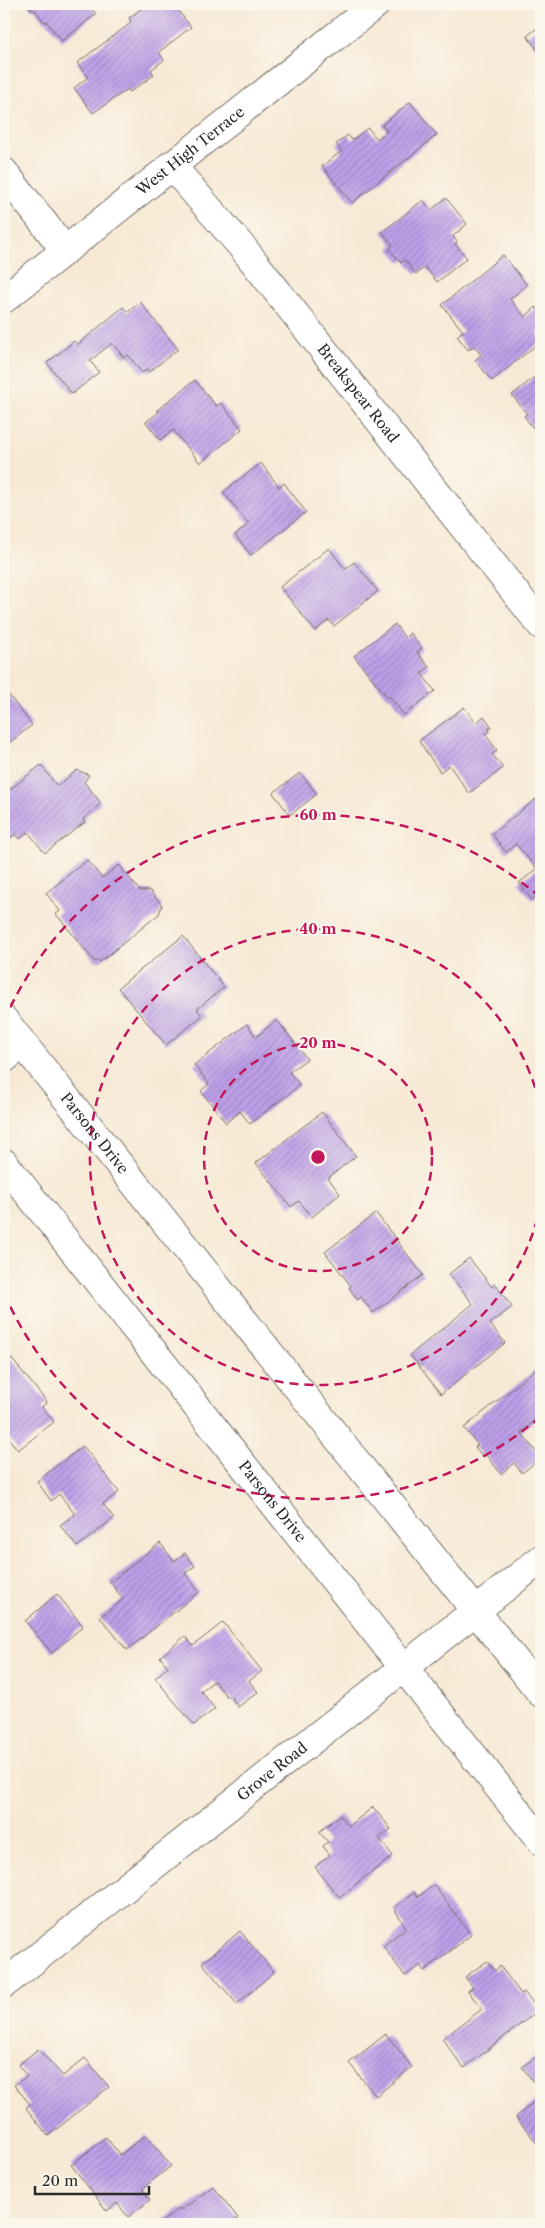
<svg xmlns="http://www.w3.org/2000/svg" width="545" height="2228" viewBox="0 0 545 2228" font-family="'Libre Caslon Text',serif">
  <defs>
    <pattern id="building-hatch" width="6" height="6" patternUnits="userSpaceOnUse" patternTransform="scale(1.25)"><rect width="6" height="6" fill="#bea0e9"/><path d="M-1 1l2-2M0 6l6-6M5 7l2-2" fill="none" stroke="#9b83bd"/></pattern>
  </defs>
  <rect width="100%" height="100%" fill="#fbf7ec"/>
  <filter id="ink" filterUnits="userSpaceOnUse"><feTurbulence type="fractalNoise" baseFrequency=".02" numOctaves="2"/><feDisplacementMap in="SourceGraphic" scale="10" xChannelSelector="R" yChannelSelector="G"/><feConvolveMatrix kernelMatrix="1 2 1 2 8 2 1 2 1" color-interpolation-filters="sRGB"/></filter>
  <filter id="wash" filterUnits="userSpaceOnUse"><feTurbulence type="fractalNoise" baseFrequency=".0096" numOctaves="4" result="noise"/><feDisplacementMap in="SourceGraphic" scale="20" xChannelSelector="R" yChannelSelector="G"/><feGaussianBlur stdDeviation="1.12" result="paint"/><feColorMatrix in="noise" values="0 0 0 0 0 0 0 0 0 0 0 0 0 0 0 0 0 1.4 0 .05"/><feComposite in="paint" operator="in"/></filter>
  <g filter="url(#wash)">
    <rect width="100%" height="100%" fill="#f7e9d5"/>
    <g id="blocks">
      <path fill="url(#building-hatch)" d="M27,4H88L96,14L62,41L46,21L44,22L35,10L31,9Z
        M147,4H173L191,27L159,52L164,60L151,70L154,75L130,92L128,89L93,113L74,88L88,77L77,63L127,26L131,21L129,18Z
        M541,25V55L527,36Z
        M410,102L437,135L352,203L322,166L342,151L336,144L348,135L352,140L368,128L377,139L387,131L382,125Z
        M446,198L467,224L453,236L457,242L455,244L467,258L437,282L425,267L416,274L405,260L401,263L389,249L393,245L382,232L423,200L431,210Z
        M503,255L527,285L510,299L525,317L536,307L541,313V330L538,332L541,341L492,381L475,360L481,355L474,346L468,350L457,336L463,331L442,305Z
        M140,302L178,349L149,372L147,369L142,373L128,355L124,358L112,343L90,361L99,372L72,394L47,363L74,341L77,345L123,307L128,312Z
        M541,372V432L536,425L533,428L524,416L527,414L512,395Z
        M195,380L216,406L221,403L242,429L200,463L173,430L160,440L146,422L159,412L157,410Z
        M261,463L279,487L284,483L306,512L251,555L235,535L249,524L223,492Z
        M329,548L345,569L354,562L378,591L334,626L329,620L315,631L280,587Z
        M395,624L405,638L410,633L422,648L417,652L429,667L421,673L435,691L404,715L390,697L388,698L354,656Z
        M4,689L32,725L4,747Z
        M464,707L476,723L484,716L492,727L489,728L490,731L485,734L497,750L492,754L503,768L469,793L449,765L440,772L419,741Z
        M41,765L57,786L77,770L89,775L84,782L101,803L83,819L85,822L45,853L28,832L20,839L16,834L9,839L5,834L4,836V794Z
        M300,773L317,794L290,815L273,793Z
        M536,799L541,805V893L532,900L519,883L537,869L516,844L506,852L492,834Z
        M87,860L102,878L119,865L140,891L149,890L162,905L159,914L100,962L98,960L95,962L56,914L60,911L46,893Z
        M183,936L224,987L197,1009L202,1016L166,1045L118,988Z
        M277,1020L307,1059L289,1072L300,1085L250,1124L240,1111L226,1123L201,1091L209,1084L194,1065L247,1024L256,1037Z
        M322,1112L356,1156L328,1178L340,1194L312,1217L299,1201L291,1207L256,1163Z
        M376,1213L423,1275L373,1313L361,1297L358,1300L349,1288L351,1286L325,1252Z
        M469,1258L492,1287L495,1284L512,1307L490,1324L505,1343L441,1394L410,1355L473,1304L449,1274Z
        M11,1358L47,1402L42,1407L54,1422L18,1450L6,1435L4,1437V1363Z
        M541,1365V1416L521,1432L541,1458L522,1473L514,1463L501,1474L486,1455L483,1457L475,1447L478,1445L464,1428Z
        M83,1446L119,1492L103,1504L114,1518L77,1547L60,1525L75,1514L59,1494L51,1501L37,1481Z
        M160,1543L174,1561L185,1553L195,1566L185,1573L199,1592L127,1650L100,1617L123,1599L110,1582Z
        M57,1594L83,1626L52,1653L25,1621Z
        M223,1622L262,1671L249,1681L258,1692L238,1707L230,1696L228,1698L214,1681L201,1691L215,1709L194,1725L155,1678L168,1667L160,1657L185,1636L193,1646Z
        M373,1807L391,1829L379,1838L393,1856L339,1897L315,1867L330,1855L323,1846L328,1842L319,1832L340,1815L349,1826Z
        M434,1885L471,1935L424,1971L420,1965L405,1976L383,1946L406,1928L394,1908L414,1892L418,1897Z
        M240,1931L274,1972L237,2004L202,1963Z
        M487,1961L495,1971L500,1966L521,1994L524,1992L539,2010L464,2068L442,2039L482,2009L468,1991L473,1987L465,1977Z
        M386,2034L412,2067L376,2096L349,2063Z
        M38,2049L63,2076L85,2058L109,2087L48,2136L26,2108L30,2104L14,2085L27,2076L18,2065Z
        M541,2053V2092L522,2067Z
        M541,2096V2146L540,2147L516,2117Z
        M146,2135L171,2166L142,2189L150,2200L128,2217L117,2203L107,2211L71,2165L106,2137L120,2155Z
        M213,2186L238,2218L230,2224H159L180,2208L182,2210Z"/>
    </g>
  </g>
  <g filter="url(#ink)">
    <use href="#blocks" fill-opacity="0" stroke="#726e66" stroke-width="1"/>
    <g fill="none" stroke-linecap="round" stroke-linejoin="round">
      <defs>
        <g id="minor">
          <path id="s1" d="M171,165L243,248L541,625"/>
          <path d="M4,172L64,249"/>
          <path id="s2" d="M4,299L376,4"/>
          <path id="s3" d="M4,1020L541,1693"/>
          <path d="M4,1059L22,1044"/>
          <path id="s4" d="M4,1163L541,1841"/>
          <path id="s5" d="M4,1984L541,1559"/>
        </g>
      </defs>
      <use href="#minor" stroke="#726e66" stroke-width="30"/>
      <use href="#minor" stroke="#fff" stroke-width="28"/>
    </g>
  </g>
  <g fill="none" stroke="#c2185b" stroke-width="2.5" stroke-dasharray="9 6">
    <circle cx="318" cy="1157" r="114"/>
    <path d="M541 1204A228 228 0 1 1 541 1110"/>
    <path d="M540 1417A342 342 0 0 1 4 1293M4 1021A342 342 0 0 1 540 897"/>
  </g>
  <g text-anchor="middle" stroke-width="4.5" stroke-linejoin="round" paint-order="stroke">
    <g font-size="15" fill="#2b2b2b" stroke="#fbf7ec">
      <text dy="5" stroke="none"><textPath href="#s2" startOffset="238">West High Terrace</textPath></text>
      <text dy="5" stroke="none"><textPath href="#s1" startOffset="295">Breakspear Road</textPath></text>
      <text dy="5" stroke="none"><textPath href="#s3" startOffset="145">Parsons Drive</textPath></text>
      <text dy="5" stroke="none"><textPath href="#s4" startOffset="432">Parsons Drive</textPath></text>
      <text dy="5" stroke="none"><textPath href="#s5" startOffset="342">Grove Road</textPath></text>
    </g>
  </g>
  <circle cx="318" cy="1157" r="8" fill="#c2185b" stroke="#fbf7ec" stroke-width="2.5"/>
  <g font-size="15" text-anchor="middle" font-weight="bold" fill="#c2185b" stroke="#fbf7ec" stroke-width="4.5" stroke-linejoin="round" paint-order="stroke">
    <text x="318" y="820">60 m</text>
    <text x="318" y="934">40 m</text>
    <text x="318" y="1048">20 m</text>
  </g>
  <rect width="545" height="2228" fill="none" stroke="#fbf7ec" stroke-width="20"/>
  <path d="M35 2186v8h114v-8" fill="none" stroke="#2b2b2b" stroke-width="2.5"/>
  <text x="42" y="2186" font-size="15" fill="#2b2b2b" stroke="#fbf7ec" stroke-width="4" paint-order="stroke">20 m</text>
</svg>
